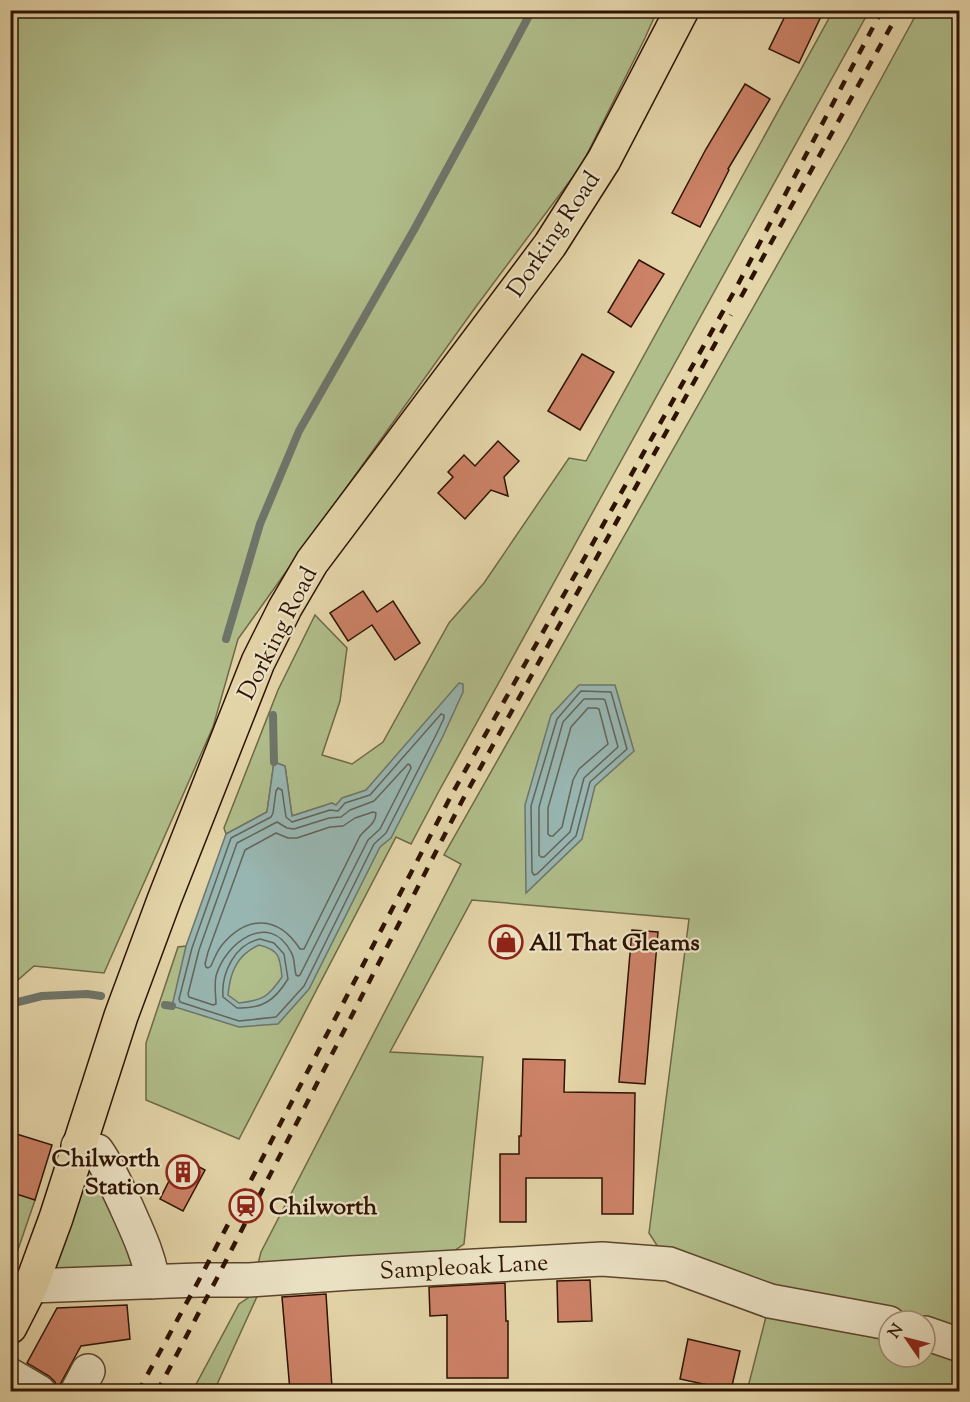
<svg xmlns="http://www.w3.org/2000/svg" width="970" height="1402" viewBox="0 0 970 1402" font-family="'Sorts Mill Goudy',serif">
  <rect width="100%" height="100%" fill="#e4d5a9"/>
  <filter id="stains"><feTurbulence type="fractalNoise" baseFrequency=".00333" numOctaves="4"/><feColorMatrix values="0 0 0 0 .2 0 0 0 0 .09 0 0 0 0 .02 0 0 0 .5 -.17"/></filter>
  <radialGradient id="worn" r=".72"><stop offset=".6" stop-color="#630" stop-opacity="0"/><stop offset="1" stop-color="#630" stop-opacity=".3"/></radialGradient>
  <path fill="#b0be8b" stroke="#6f6846" stroke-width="1.5" fill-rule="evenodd" d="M11,11H657L645,38L581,166L472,312L238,639L213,727L104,973L34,966L11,986Z
    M833,11H869L439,791L411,844L396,837L239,1139L146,1100V1043L178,947L186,946L349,814L332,803L292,816L285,766L274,762L267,812L226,834L224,828L278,690L315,615L347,648L340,701L322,755L352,764L383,742L449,623L484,583L569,458L586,461Z
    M918,11H959V1391H747L770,1301L669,1264L649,1233L689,919L472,900L390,1052L483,1057L464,1244L427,1269L254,1280L261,1252L461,864L444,855L850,136ZM889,1321H925V1357H889Z
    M78,1146L151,1270L31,1286Z
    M11,1182L35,1200L11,1270Z
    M260,1290L214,1391L192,1392L239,1304Z"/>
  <path fill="#98b6b1" stroke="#6e756b" stroke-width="1.5" fill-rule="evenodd" d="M459,683L463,684V692L443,736L391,838L380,847L309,989L278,1024L239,1027L172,1006L186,946L226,834L267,812L274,762L285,766L292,816L332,803L336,805L342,798L366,790ZM259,945C280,950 280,958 282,977C268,997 264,1000 239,1003L228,995C230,972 237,955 259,945Z
    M579,685H615L634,751L595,786L582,839L526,893L525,805L551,715Z"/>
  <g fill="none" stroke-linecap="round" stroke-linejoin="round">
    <path stroke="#63645a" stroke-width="1.5" d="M581,691L611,692L627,749L590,782L576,836L537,874L534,875L532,872L531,806L557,719Z
      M584,699H603L605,700L618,747L584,778L570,832L544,857H541L539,855V807L563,722Z
      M588,708H596L599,709L608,744L579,769L573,780L562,827L553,836H550L548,834V808L571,727Z
      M441,714L444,715V718L437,733L386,833L374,844L304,986L276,1017L239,1021L180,1002L179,999L192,948L231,838L271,817L273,813L276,791L278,788L282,790L286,817L292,822L330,810L338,811L345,803L370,795Z
      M408,764L410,765L411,768L380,829L368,840L300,975L298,976L296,975C294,968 295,958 291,952C269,910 225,943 216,976C214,986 216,996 216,1004L213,1005L189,997L188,994L199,950L237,843L277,822L287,828L294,829L329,818L341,817L350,810L374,801Z
      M373,812L376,813C376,824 366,828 360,836L304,949H300C278,915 247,915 222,945C217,951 214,959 211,966L208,968L206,967L205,964L208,952L245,850L276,833L288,838H297L330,827L343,826L355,818Z
      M260,939L274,943L284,954L288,979C275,1000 263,1009 237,1008L223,997C221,973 235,944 260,939Z"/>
    <path stroke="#6e756b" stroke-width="8" d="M514,10L532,12
      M226,639L260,524L299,431L415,228L472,123L532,10
      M273,715L274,762
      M10,1004L42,996L87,994L101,996
      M165,1005L172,1006"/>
  </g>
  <path fill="#cc8267" stroke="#2e1302" stroke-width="1.5" d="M788,10H824L799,63L769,49Z
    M745,84L770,99L728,169L729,170L700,227L672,213L706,149Z
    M639,260L664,274L631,327L608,312Z
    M582,354L614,372L580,430L548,411Z
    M498,441L519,461L504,477L508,496L491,490L465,519L438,493L453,477L448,472L464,455L475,466Z
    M363,591L377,612L393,601L420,643L395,660L372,625L348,641L330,613Z
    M632,930L658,932L645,1084L619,1082Z
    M523,1059L565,1060L564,1092L635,1093L633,1214H602V1178H526V1222H500V1154H519V1136H521Z
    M10,1132L52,1145L35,1200L10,1192Z
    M181,1157L205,1170L183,1211L160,1199Z
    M590,1280L592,1321L558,1322L557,1281Z
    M505,1283L506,1321H508V1378H447V1315L430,1316L429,1287Z
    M326,1294L332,1388L290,1391L282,1297Z
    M127,1305L130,1339L81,1346L57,1390L55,1382L49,1376L27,1363L57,1308Z
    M688,1339L740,1351L731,1390L680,1379Z"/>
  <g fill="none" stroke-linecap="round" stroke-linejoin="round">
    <defs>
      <path id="minor" d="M78,1146L97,1151C109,1168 117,1187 126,1206C137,1231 149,1255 153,1282
        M31,1286L199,1280H249L351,1273L602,1259L669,1264L770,1301L889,1323
        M925,1333L960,1345
        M10,1375L39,1392
        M77,1392L88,1371"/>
      <path id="major" d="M10,1327L31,1286L56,1218L121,1016L164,900L258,662L285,608L312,562L550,245L604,160L682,10"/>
    </defs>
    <use href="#minor" stroke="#5c442c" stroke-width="36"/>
    <use href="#major" stroke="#2e1302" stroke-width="36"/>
    <use href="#minor" stroke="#ede4c7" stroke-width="33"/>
    <use href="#major" stroke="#e4d5a9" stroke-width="33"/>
    <path stroke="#2e1302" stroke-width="4.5" stroke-dasharray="10 10" stroke-linecap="butt" d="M741,297L900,10
      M138,1392L199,1280L452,794L735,290L882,10
      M157,1392L216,1280L462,801L731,315"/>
  </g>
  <defs>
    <symbol id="shop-ring" viewBox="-11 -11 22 22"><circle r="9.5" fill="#ede4c7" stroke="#8f2418" stroke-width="1.5"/><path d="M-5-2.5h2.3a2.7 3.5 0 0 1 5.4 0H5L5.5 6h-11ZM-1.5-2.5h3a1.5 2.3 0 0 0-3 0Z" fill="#8f2418"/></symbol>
    <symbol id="building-ring" viewBox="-11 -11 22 22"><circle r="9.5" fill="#ede4c7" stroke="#8f2418" stroke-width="1.5"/><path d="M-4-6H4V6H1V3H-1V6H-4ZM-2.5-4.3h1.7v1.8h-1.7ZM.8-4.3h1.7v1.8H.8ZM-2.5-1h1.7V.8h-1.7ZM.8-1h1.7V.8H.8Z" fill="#8f2418"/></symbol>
    <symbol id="station-ring" viewBox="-11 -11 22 22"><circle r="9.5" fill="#ede4c7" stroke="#8f2418" stroke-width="1.5"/><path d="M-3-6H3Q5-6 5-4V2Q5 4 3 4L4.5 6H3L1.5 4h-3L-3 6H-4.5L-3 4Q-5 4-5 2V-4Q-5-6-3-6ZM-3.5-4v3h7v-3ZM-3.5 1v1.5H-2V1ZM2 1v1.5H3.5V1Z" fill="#8f2418"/></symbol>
  </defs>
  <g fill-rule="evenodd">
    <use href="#shop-ring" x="487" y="923" width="38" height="38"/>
    <use href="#building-ring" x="164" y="1153" width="38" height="38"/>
    <use href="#station-ring" x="227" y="1187" width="38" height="38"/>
  </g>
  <g text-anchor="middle" stroke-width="4.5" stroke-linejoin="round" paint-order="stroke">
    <g font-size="24" fill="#2e1302" stroke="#ede4c7">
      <text transform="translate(553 234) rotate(-56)" y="8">Dorking Road</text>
      <text transform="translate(277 633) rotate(-63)" y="8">Dorking Road</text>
      <text transform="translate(464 1266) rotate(-3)" y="8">Sampleoak Lane</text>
    </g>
    <g font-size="24" font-weight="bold" fill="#2e1302" stroke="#ede4c7" text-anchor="start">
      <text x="529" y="950">All That Gleams</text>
      <text x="160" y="1166" text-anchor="end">Chilworth<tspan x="160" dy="28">Station</tspan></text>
      <text x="269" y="1214">Chilworth</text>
    </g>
  </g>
  <rect width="970" height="1402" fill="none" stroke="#e4d5a9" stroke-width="36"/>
  <rect x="12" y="12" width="946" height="1378" fill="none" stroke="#2e1302" stroke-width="3"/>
  <rect x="18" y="18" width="934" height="1366" fill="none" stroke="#2e1302" stroke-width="1.5"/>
  <g transform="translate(907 1339) rotate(305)"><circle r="28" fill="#ede4c7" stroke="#a19078" stroke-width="1.5"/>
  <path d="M0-4.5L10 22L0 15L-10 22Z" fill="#8f2418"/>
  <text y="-9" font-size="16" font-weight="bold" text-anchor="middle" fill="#2e1302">N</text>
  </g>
  <rect width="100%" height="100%" filter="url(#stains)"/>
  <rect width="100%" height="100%" fill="url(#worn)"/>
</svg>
